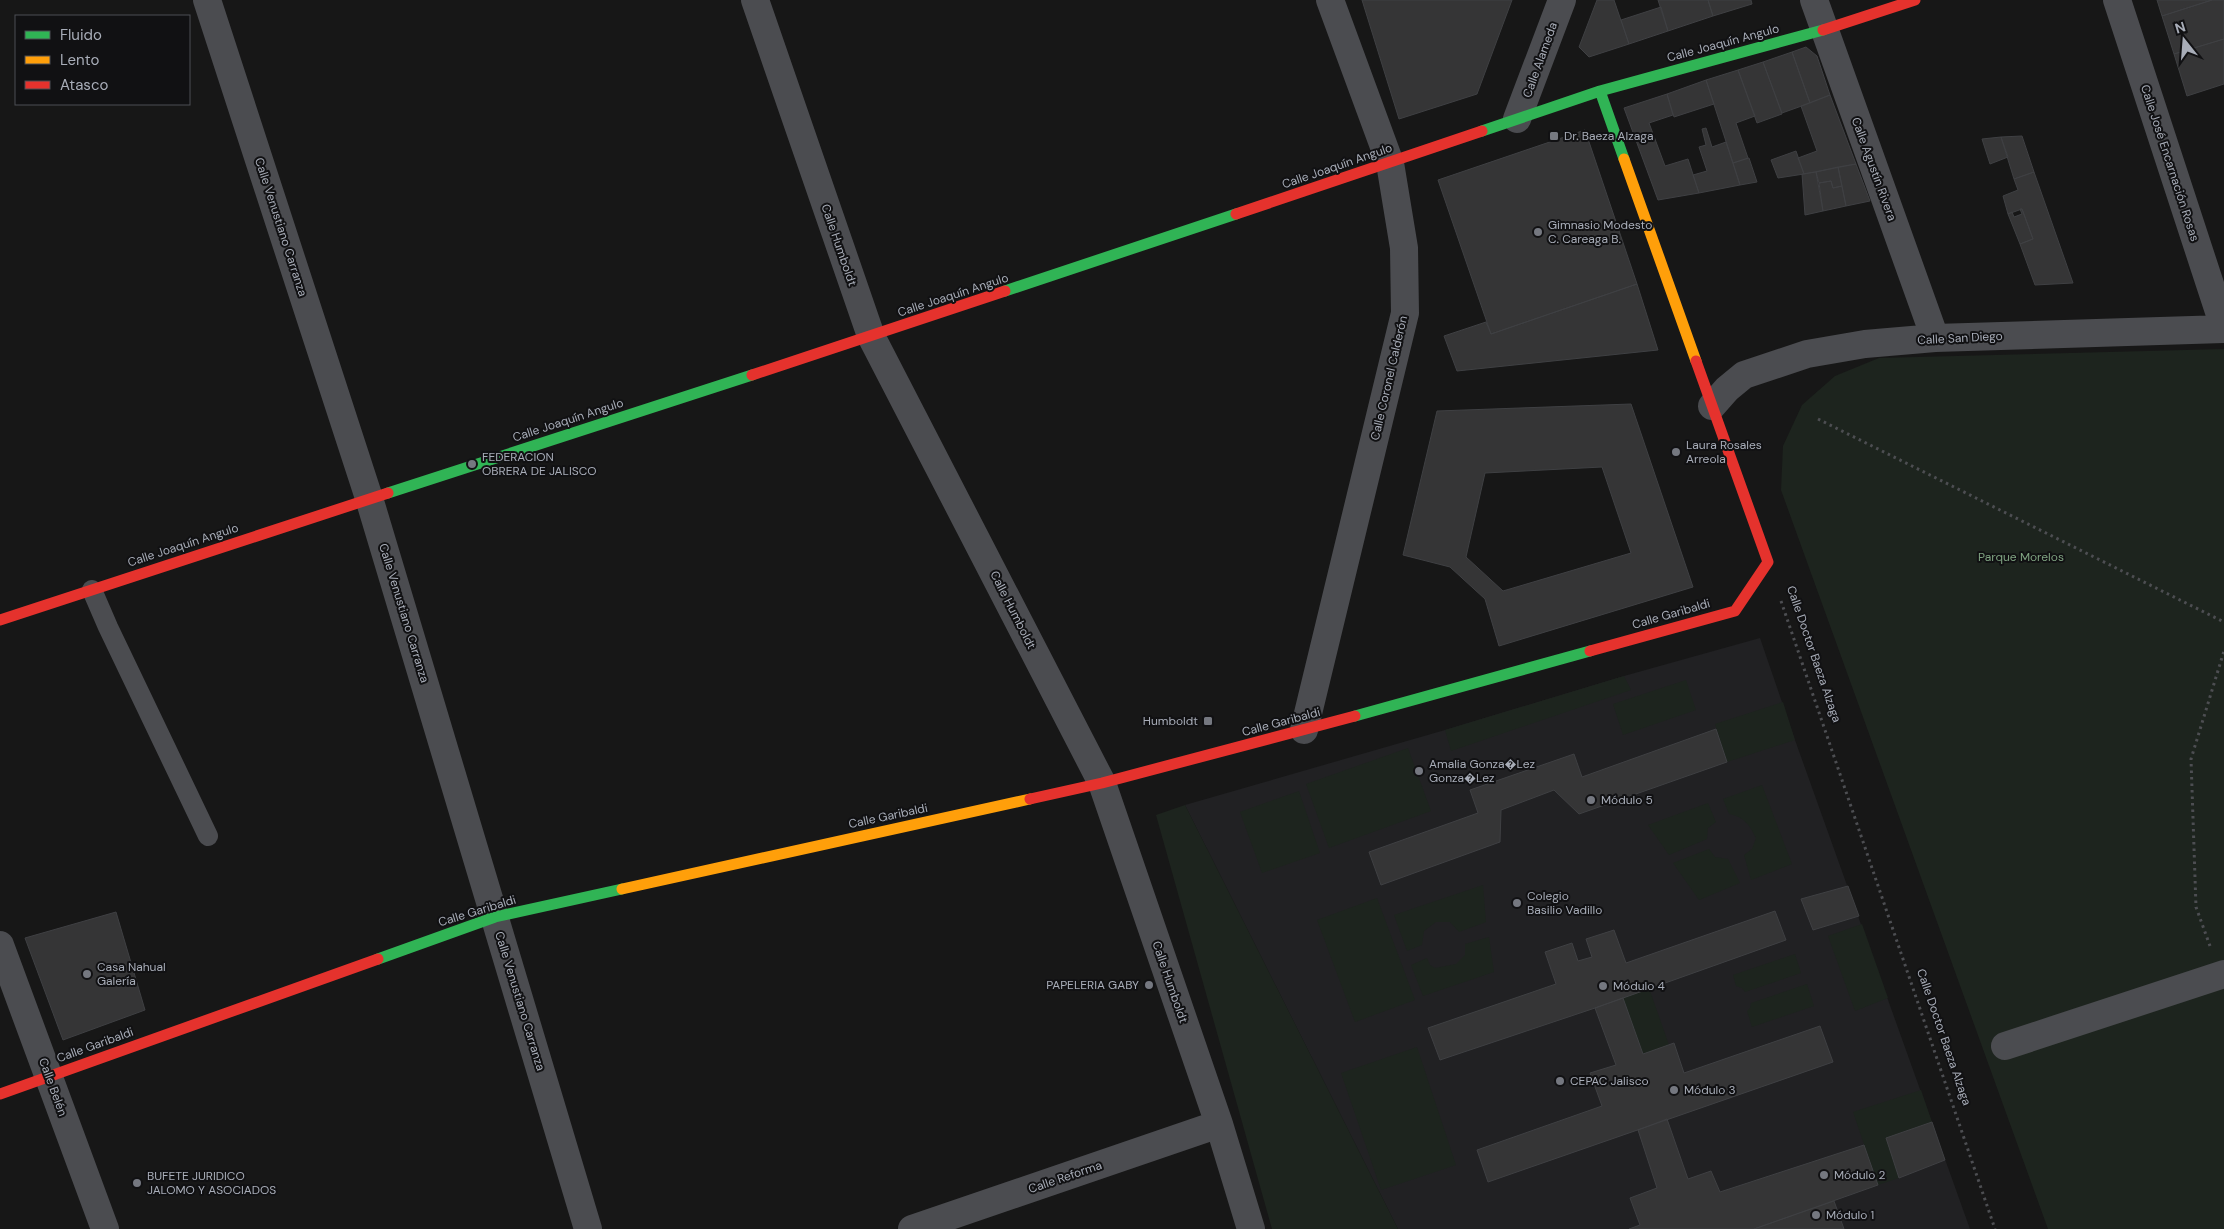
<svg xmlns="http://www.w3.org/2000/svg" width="2224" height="1229" viewBox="0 0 2224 1229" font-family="'DM Sans',sans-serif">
  <rect width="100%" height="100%" fill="#171717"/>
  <path fill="#212123" d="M1760,638L1795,740L1970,1229H1398L1185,805L1445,730L1624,676Z"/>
  <path fill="#1d241e" d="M2224,349V1229H2048L1781,490L1783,446L1802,405L1835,376L1879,358Z
    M1624,676L1631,690L1451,751L1445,730Z
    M1686,680L1696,710L1623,735L1613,704Z
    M1783,702L1795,740L1727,762L1715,724Z
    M1408,748L1431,811L1329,848L1306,784Z
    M1762,785L1792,864L1751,880L1744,855L1752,849L1756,838C1749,824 1744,817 1729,814L1723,799Z
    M1299,791L1320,853L1262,873L1240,812Z
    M1708,803L1716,822L1708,828L1707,839L1669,855L1648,825Z
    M1185,805L1398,1229H1272L1156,815Z
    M1709,849L1715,857L1728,859L1740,883L1699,900L1673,863Z
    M1483,885L1486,922L1459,932L1450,922H1436L1424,931L1422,945L1407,951L1394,915Z
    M1377,898L1415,1000L1355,1022L1317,920Z
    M1862,924L1888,998L1855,1011L1828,936Z
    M1489,937L1494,972L1423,996L1411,965L1427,958L1430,965L1435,968L1456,964L1465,955V944Z
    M1795,954L1801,973L1745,992L1742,988L1736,986L1733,975Z
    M1807,984L1814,1006L1752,1027L1747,1011L1750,1008L1751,1003Z
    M1649,988L1669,1045L1643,1054L1623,998Z
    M1417,1047L1456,1165L1381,1190L1341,1073Z
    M1921,1090L1932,1122L1886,1138L1899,1178L1878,1185L1853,1112Z"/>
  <path fill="#353536" stroke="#3f4043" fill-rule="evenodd" d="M1362,0H1512L1477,94L1399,119Z
    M1597,0H1614L1629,44L1589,57L1579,47Z
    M1658,0H1708L1713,16L1668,31Z
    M1708,0H1751L1752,4L1713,16Z
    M2157,0H2212L2162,16Z
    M2212,0H2224V39L2174,54L2162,16Z
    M1661,7L1668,31L1629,44L1621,20Z
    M2224,39V84L2187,96L2174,54Z
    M1806,47L1817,56L1830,95L1810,103L1792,52Z
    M1792,52L1810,103L1782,113L1763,62Z
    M1763,62L1782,114L1757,123L1738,70Z
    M1738,70L1755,116L1736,123L1748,158L1733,163L1706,80Z
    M1706,80L1714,104L1674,117L1667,94Z
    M1667,94L1673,115L1649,123L1665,166L1688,159L1699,193L1658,200L1624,108Z
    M1830,95L1856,164L1804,174L1798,158L1817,151L1801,106Z
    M1706,128L1712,147L1726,142L1740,185L1699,193L1693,175L1707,171L1699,147L1706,145L1702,129Z
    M1585,130L1637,284L1491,334L1438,180Z
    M2022,136L2034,172L2014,179L2001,137Z
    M2001,137L2008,157L1990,164L1982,139Z
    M1796,151L1804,174L1778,178L1771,160Z
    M1749,158L1757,182L1740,185L1733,163Z
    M1856,164L1870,201L1846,206L1838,167Z
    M1838,167L1842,186L1833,188L1831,181L1819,183L1816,172Z
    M1816,172L1823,211L1805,215L1802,174Z
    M2034,172L2073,283L2035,285L2020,244L2033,239L2022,209L2008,214L2003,196L2018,190L2014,179Z
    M1831,181L1833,188L1842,186L1846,206L1823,211L1819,183Z
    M2020,209H2022L2033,239L2020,244L2008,214L2012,212L2014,217L2022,214Z
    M1637,284L1658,350L1457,371L1444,336L1486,322L1491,334Z
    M1631,404L1693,587L1499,646L1485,599L1450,567L1403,555L1437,411ZM1602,467L1631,553L1503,591L1466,557L1485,473Z
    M1716,729L1727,762L1579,814L1554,790L1501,810L1500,842L1381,885L1369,852L1478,813L1470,790L1574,754L1582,777Z
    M1848,886L1859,916L1813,930L1801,899Z
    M1775,911L1786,940L1595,1008L1440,1060L1428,1028L1556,984L1545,952L1572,943L1578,961L1592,957L1586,939L1614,930L1626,963Z
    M116,912L145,1010L63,1040L25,938Z
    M1623,998L1643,1054L1674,1043L1684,1073L1820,1026L1833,1062L1488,1182L1477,1150L1602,1106L1590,1073L1616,1065L1595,1008Z
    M1667,1119L1688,1179L1711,1171L1720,1192L1864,1145L1878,1185L1754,1229H1629L1640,1225L1630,1198L1657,1188L1638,1130Z
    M1932,1122L1945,1160L1899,1178L1886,1138Z
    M1834,1201L1844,1229H1754Z"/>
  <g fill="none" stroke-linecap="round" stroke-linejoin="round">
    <path stroke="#4d4e52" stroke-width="3" stroke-dasharray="2.5 4" stroke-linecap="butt" d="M1818,419L2224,622
      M1781,601L1995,1229
      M2210,946L2196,907L2191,759L2224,651"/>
    <path stroke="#4b4c50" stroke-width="20" d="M92,590L108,627L208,836"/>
    <path stroke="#4b4c50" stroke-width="28" d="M207,0L369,498L588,1229
      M755,0L871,336L1102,783L1219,1124L1251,1229
      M1814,0L1935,338
      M2117,0L2224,327
      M1517,119L1562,0
      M1712,406L1727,389L1744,375L1807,354L1865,344L1935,338L2224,329
      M1304,730L1405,313L1404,248L1390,163L1330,0
      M0,945L105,1229
      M2005,1046L2224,974
      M912,1229L1219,1124"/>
    <path stroke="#30b455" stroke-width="11" d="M1600,91L1624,159
      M1482,131L1600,91L1823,30
      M1005,291L1236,214
      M388,493L752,375
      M1355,716L1590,651
      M378,959L495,917L622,889"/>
    <path stroke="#ff9f0a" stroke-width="11" d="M1624,159L1696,361
      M622,889L1030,799"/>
    <path stroke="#e5322d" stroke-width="11" d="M1823,30L1915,0
      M1236,214L1482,131
      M752,375L1005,291
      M0,620L388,493
      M1590,651L1735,611L1768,562L1696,361
      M1030,799L1102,783L1355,716
      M0,1094L378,959"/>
  </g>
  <g fill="#757880" stroke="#111113" stroke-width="2">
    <rect x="1549" y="131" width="10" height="10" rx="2.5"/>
    <circle cx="1538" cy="232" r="5"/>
    <circle cx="1676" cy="452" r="5"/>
    <circle cx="472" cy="464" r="5"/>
    <rect x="1203" y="716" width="10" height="10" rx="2.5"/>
    <circle cx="1419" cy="771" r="5"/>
    <circle cx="1591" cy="800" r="5"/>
    <circle cx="1517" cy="903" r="5"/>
    <circle cx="87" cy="974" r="5"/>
    <circle cx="1149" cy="985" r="5"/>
    <circle cx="1603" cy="986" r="5"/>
    <circle cx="1560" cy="1081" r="5"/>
    <circle cx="1674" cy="1090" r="5"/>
    <circle cx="1824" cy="1175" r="5"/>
    <circle cx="137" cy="1183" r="5"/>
    <circle cx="1816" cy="1215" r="5"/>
  </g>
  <g text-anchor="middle" stroke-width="4" stroke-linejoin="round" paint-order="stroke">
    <g font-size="12" fill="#a8adb8" stroke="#111113">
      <text transform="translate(1723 43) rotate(-15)" y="4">Calle Joaquín Angulo</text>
      <text transform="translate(1540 60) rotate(-70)" y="4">Calle Alameda</text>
      <text transform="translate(2170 163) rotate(72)" y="4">Calle José Encarnación Rosas</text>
      <text transform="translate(1337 166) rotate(-19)" y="4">Calle Joaquín Angulo</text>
      <text transform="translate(1874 169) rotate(70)" y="4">Calle Agustín Rivera</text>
      <text transform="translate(281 227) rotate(72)" y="4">Calle Venustiano Carranza</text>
      <text transform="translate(839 245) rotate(71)" y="4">Calle Humboldt</text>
      <text transform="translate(953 295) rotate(-18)" y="4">Calle Joaquín Angulo</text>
      <text transform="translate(1960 338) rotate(-3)" y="4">Calle San Diego</text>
      <text transform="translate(1389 378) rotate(-77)" y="4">Calle Coronel Calderón</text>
      <text transform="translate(568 420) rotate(-18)" y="4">Calle Joaquín Angulo</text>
      <text transform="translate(183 545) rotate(-18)" y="4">Calle Joaquín Angulo</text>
      <text transform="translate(1013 610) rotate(63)" y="4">Calle Humboldt</text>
      <text transform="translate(404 613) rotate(73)" y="4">Calle Venustiano Carranza</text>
      <text transform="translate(1671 614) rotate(-16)" y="4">Calle Garibaldi</text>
      <text transform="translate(1814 654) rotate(71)" y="4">Calle Doctor Baeza Alzaga</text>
      <text transform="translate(1281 722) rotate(-15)" y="4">Calle Garibaldi</text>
      <text transform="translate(888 816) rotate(-12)" y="4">Calle Garibaldi</text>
      <text transform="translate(477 911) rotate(-17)" y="4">Calle Garibaldi</text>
      <text transform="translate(1170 982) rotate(71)" y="4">Calle Humboldt</text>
      <text transform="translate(520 1001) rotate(73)" y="4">Calle Venustiano Carranza</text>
      <text transform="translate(1944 1037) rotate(71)" y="4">Calle Doctor Baeza Alzaga</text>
      <text transform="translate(95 1045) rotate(-20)" y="4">Calle Garibaldi</text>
      <text transform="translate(53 1087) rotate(70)" y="4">Calle Belén</text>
      <text transform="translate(1065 1177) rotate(-19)" y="4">Calle Reforma</text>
    </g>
    <g font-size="12" fill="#a8adb8" stroke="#111113" text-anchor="start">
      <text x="1564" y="140">Dr. Baeza Alzaga</text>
      <text x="1548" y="229">Gimnasio Modesto<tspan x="1548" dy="14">C. Careaga B.</tspan></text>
      <text x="1686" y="449">Laura Rosales<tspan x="1686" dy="14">Arreola</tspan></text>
      <text x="482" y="461">FEDERACION<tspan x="482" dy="14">OBRERA DE JALISCO</tspan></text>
      <text x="1198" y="725" text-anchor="end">Humboldt</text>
      <text x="1429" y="768">Amalia Gonza�Lez<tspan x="1429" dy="14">Gonza�Lez</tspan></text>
      <text x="1601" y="804">Módulo 5</text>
      <text x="1527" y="900">Colegio<tspan x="1527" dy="14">Basilio Vadillo</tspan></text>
      <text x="97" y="971">Casa Nahual<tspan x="97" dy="14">Galería</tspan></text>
      <text x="1139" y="989" text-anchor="end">PAPELERIA GABY</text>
      <text x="1613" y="990">Módulo 4</text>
      <text x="1570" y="1085">CEPAC Jalisco</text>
      <text x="1684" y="1094">Módulo 3</text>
      <text x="1834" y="1179">Módulo 2</text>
      <text x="147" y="1180">BUFETE JURIDICO<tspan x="147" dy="14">JALOMO Y ASOCIADOS</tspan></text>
      <text x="1826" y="1219">Módulo 1</text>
    </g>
    <g font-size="12" fill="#7fa381" stroke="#111113">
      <text x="2021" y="561">Parque Morelos</text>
    </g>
  </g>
  <rect x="15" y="15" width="175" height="90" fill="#111113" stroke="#4d4f55"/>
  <rect x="25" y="31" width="25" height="8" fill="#30b455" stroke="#4d4f55"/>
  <text x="60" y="40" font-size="15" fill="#a8adb8">Fluido</text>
  <rect x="25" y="56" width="25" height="8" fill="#ff9f0a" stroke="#4d4f55"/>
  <text x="60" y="65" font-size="15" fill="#a8adb8">Lento</text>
  <rect x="25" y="81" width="25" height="8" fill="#e5322d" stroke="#4d4f55"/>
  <text x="60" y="90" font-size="15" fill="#a8adb8">Atasco</text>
  <g transform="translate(2184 40) rotate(343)" stroke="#111113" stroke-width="4" paint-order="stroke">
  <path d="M0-4L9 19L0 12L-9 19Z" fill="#a8adb8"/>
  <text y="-8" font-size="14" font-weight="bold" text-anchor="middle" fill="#a8adb8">N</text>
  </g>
</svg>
